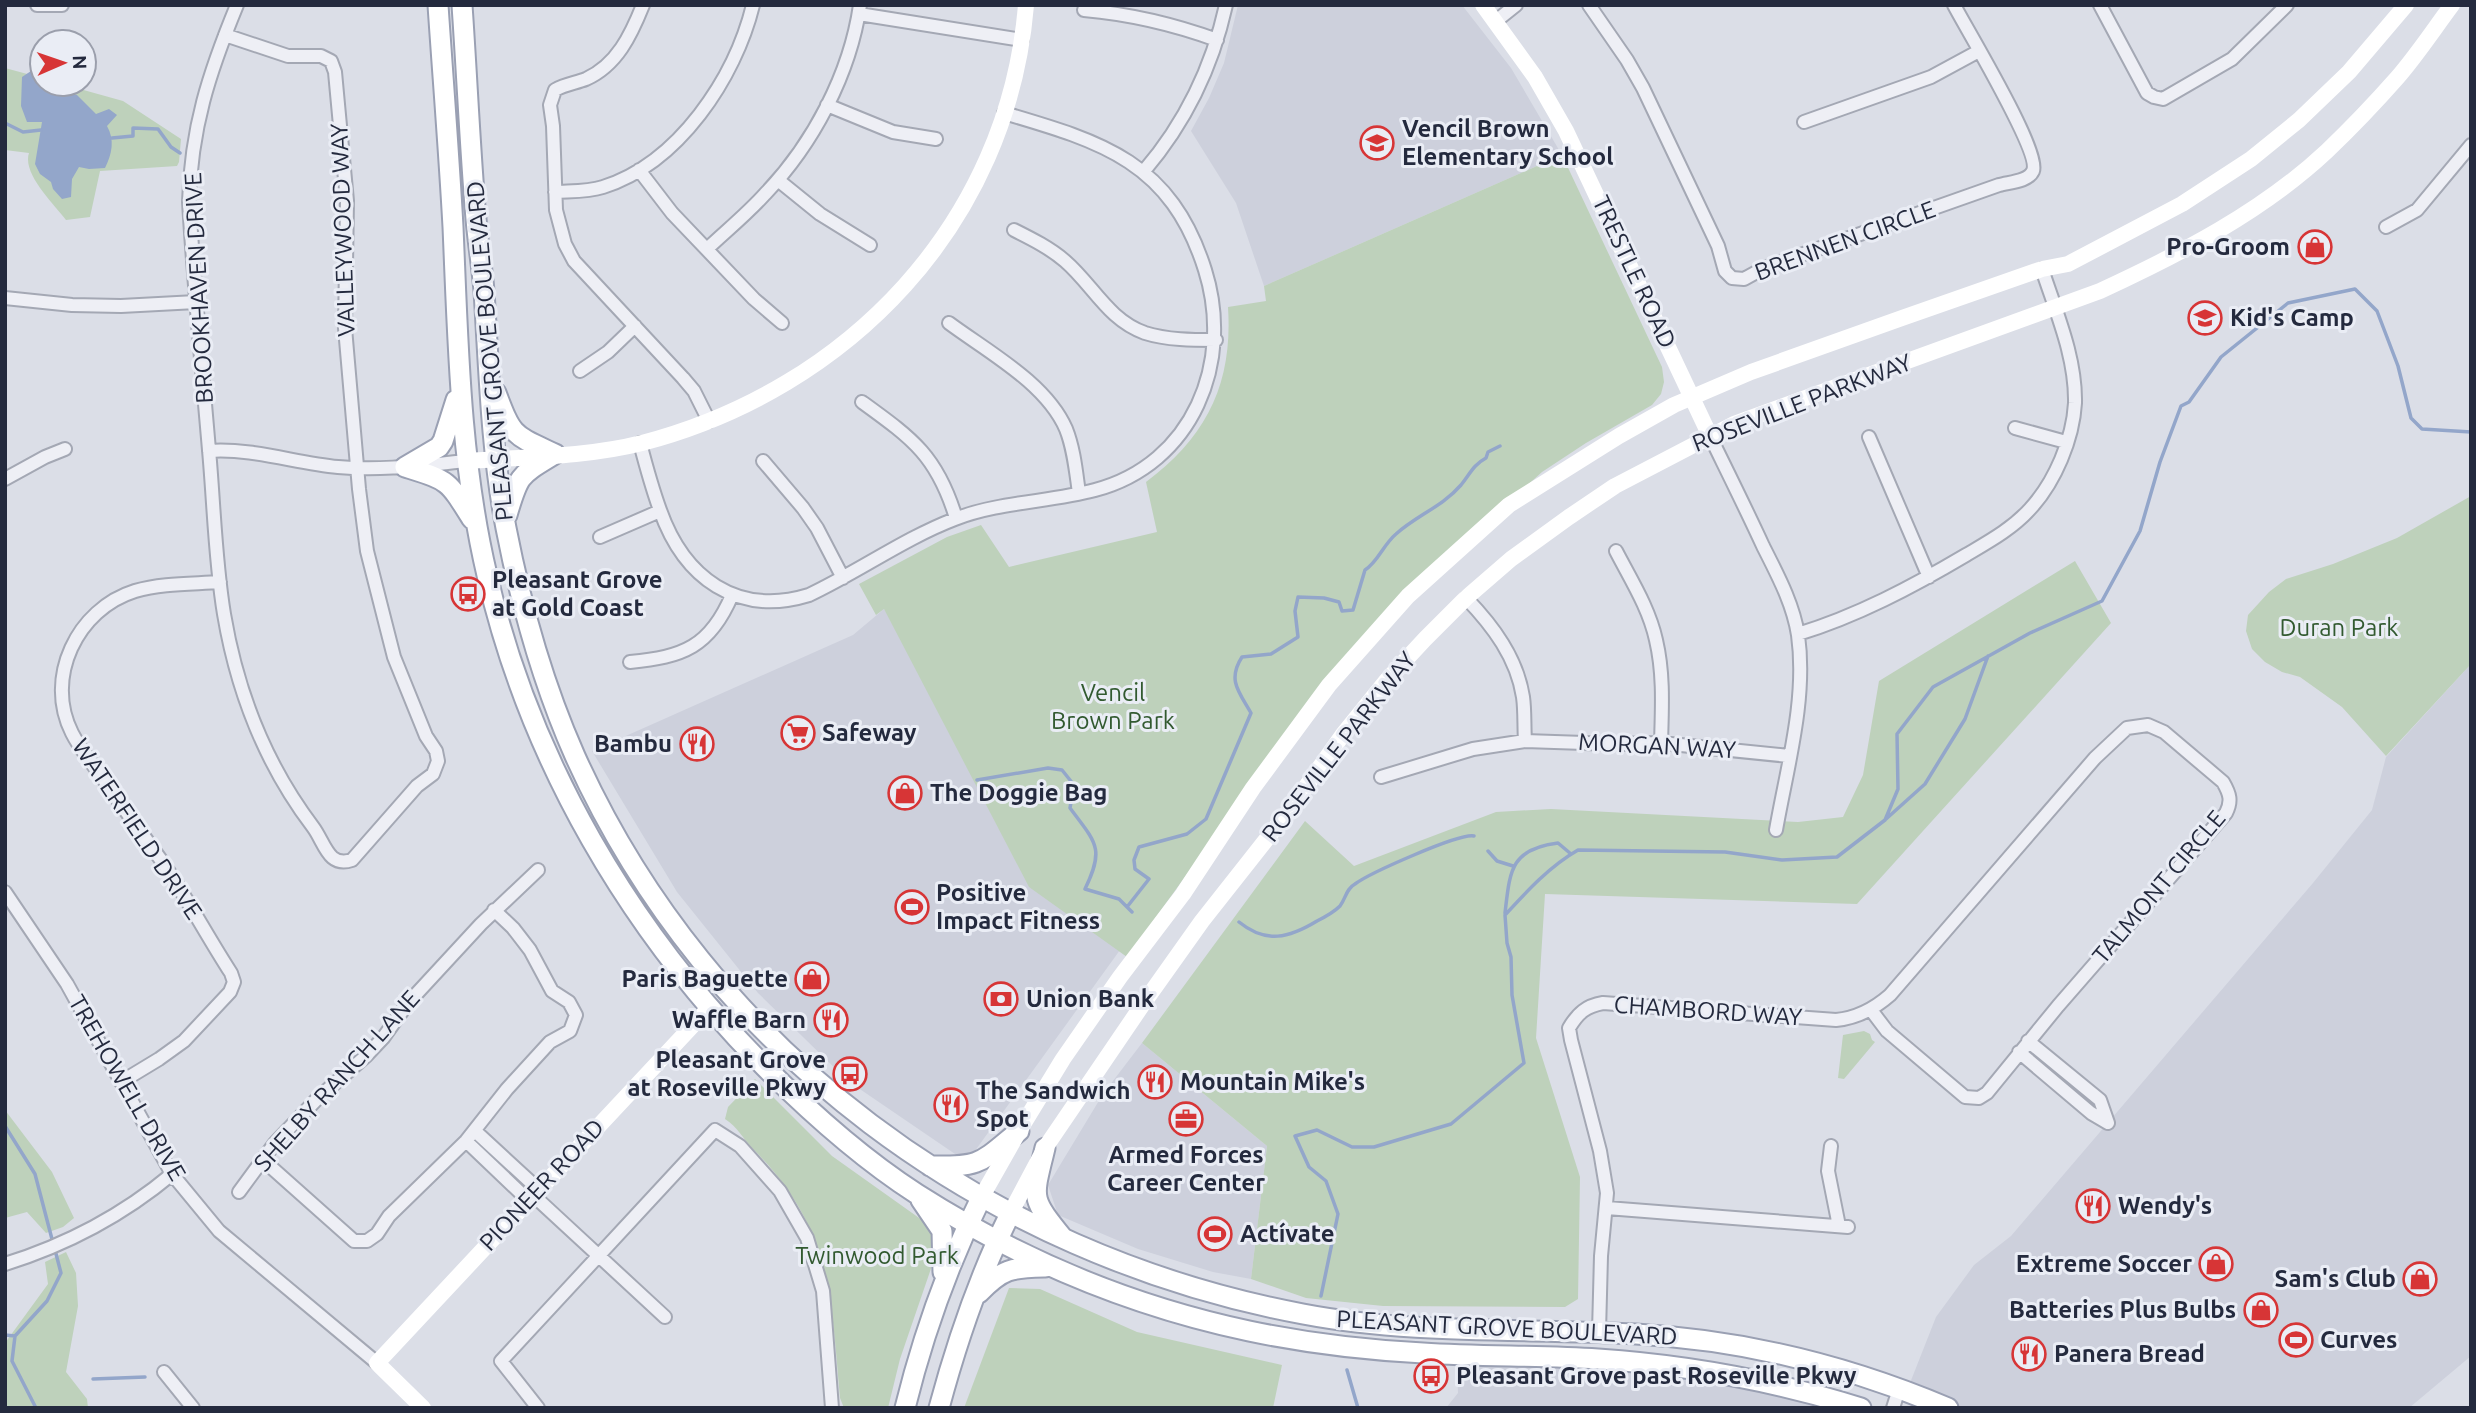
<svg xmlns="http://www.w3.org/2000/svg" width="2476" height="1413" viewBox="0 0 2476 1413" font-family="Ubuntu,sans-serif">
  <rect width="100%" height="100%" fill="#dbdee7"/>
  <path fill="#cdd0dc" d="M1238,5H1462L1511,68L1562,155L1264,286L1236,203L1191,131L1209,98L1224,63Z
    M884,609L1120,950L972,1155L958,1156L848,1081L758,993L677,892L592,751L853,635Z
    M2471,664V1356L2409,1408H1962L1910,1383L1936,1317L1974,1265L2011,1236L2313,883L2372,810L2386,757Z
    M1142,1043L1267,1146L1251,1279L1213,1272L1138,1249L1058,1215L1048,1185L1103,1094Z
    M1554,1362L1685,1374L1792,1396L1827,1408H1446L1458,1393L1457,1363Z"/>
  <path fill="#bed1bb" d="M5,68L42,78V84H62L123,101L181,139L179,162L177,166L100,171L90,217L66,220C54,204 22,174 29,153L5,150Z
    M1562,155L1662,367L1664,382L1661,394L1652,405L1586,443L1542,472L1417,584L1300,718L1127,957L1029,887L884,609L876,615L859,584L947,537L981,525L1009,567L1157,532L1146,482C1207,437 1233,383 1228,307L1266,301L1264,286Z
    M2471,496V664L2386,756L2342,707L2300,677L2282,672L2265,662L2252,649L2246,631L2248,615L2269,592L2286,579L2333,564L2397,538Z
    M2075,561L2111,623L1857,904L1545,894L1536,1038L1580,1177L1578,1299L1565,1307L1383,1306L1306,1298L1251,1279L1267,1146L1142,1043L1305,821L1354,866L1496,812L1551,809L1798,822L1843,817L1863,775L1879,681Z
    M1864,1031L1870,1034L1872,1040L1875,1042L1844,1079L1838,1078L1843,1035Z
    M755,1079L832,1156L929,1225L936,1238V1254L900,1359L888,1408H844L840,1398C831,1296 831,1227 754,1150C743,1139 738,1127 725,1119L728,1107Z
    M5,1110L52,1172L74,1218L63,1227L46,1233L27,1212L5,1218Z
    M66,1252L76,1273L78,1306L66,1372L87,1399L88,1408H5V1343L48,1284L45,1262Z
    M1009,1288L1040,1289L1137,1332L1282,1365L1273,1408H964Z"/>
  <path fill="#93a6ca" d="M31,71L42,75V84H55L61,89L77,95L96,114L109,109L117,115L107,126C115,140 112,154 105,168L89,169L79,167L72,179L71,197L62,199L53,189L51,182L40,174L35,164L42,122H27L21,106L22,77Z"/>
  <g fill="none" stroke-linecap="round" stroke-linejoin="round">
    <path stroke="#93a6ca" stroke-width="3.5" d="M5,123L23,132L41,130
      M112,138L133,136V128L158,129L171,147L180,153
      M977,780L1048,768L1062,770L1074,785L1070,808C1096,843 1105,848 1085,889L1119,899L1132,912
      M1886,819L1925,784L1965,719L1988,656
      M1488,851L1497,861L1513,866
      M1127,907L1149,879L1135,869L1134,860L1139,847L1187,834L1206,819L1251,713C1239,692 1227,680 1242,657L1271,654L1298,637L1295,611L1298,597L1324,598L1339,602L1342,611L1353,610L1365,570C1378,562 1383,545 1396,534C1416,516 1443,506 1461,485C1470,474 1473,465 1486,458L1488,452L1500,446
      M1505,913C1510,871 1510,849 1558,843L1571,854
      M1239,922C1266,944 1289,938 1317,921C1325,917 1334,912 1340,906C1346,898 1346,889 1355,884C1370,873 1459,833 1474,836
      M5,1126L35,1174L53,1243
      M1321,1296L1338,1214L1326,1181L1309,1167L1295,1136L1317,1130L1352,1147H1374L1451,1124L1524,1063L1512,995L1511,957L1507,943L1505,915C1527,891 1550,866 1578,850L1725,852L1782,860L1837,857L1885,820L1898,789L1897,734L1933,687L2030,633L2102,601L2140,531L2160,462L2181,406L2189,402L2221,357L2288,303L2355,289L2377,311L2398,366L2411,418L2422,429L2471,432
      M5,1335L15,1336
      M1347,1370L1358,1408
      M93,1379L145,1377
      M36,1408L12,1361L15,1336L47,1301L61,1273L55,1250"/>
    <defs>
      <path id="street" d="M37,5H62
        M643,5C631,35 617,65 586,79C576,83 565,84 555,90L550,105L553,126L556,210L565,244L574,261L683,378L694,391L709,421
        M1589,5L1627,60L1643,88L1718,246L1725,271L1732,278L1744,279L1764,268L1999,185C2009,182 2028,182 2033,171C2041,152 1967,30 1954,5
        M2100,5L2147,93L2154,97L2163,99L2232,59L2287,5
        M1084,10C1130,14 1173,24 1217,40
        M859,14L1022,40
        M1496,21L1516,5
        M225,35L288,56H321L331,61L335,72L347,201L345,328L359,489L367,551L394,657L426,736L436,751L438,761L433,774L417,786L352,860C328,868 325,843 313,827C266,765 237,691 224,614C215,560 214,505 209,450C202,368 194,285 189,202C191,128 209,73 237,5
        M827,105L893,132L936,139
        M1804,122L1931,77L1979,51
        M639,170L672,213L754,299L782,323
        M1144,171C1186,122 1212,68 1226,5
        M778,180L820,214L870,245
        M555,192C571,191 588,192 603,187C679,163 735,78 753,5
        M2386,227L2417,210L2471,145
        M1014,230C1032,239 1050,248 1065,261C1093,285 1108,320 1145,333C1167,340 1193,340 1216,340
        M707,249C726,231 747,214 765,194C813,144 850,74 860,5
        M5,298L72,305L121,306L196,302
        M949,323C988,352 1046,383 1066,429C1074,449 1076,472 1079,493
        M580,371L608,352L635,326
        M862,402C913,439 937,456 956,518
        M2015,428L2066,442
        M1710,436C1728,473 1746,509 1763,546C1777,574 1793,603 1798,635C1807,699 1787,767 1776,830
        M1869,437L1929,577
        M640,443C646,466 652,488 660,510C684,578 737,617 809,595C858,572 905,538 955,519C998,502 1050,502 1095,490C1193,464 1234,362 1205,270C1171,162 1103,142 1004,113
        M209,451C253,448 295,463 338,467C381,471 425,465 467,461
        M763,461L803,508L817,528L843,578
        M5,479L45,457L65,449
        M600,537L660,511
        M1616,551C1631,580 1649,608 1656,640C1664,674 1662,708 1661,743
        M1466,598C1493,626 1517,658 1523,697C1525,711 1524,726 1525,741
        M1798,634C1857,616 1912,587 1966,555C1988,542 2012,529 2030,509C2055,482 2073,439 2075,403C2076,357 2056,312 2042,269
        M630,662C683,657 710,647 732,595
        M1381,777L1473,749L1525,741L1614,744L1661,743L1789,756
        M5,892L67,984L172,1174L219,1231L377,1363
        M2028,1041L2100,1100L2108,1123
        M2019,1052L2091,1113L2108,1123
        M121,1082L159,1059L184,1041L230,992L234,982L231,973C207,936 186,896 161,860C141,832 121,805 102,777C92,763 80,749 72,733C44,678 77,609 135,591C162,583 192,584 220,582
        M475,1131L538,1189
        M466,1141L528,1200
        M1831,1146L1828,1171L1839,1226
        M263,1160L354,1241H367L377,1234L389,1216L466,1141L507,1089L550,1042L570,1031L576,1015L569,1002L552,991L530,950L513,928L494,910
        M239,1192L275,1143L318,1098L366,1056L383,1038L408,1003L481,924L538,870
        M533,1195L665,1317
        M1607,1208L1848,1227
        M5,1264C66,1245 123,1215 172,1174
        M1599,1332L1601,1256L1607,1193L1600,1151L1571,1040L1569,1028C1578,1013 1586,1006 1603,1003L1836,1020C1857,1018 1874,1009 1890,995L2095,758L2127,728L2148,725L2164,732L2223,782C2230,794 2232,801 2226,813L2058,1006L1987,1093L1979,1098L1965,1097L1887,1031L1871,1010
        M164,1372L193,1408
        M538,1408L501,1361L715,1130L740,1146L780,1191L807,1238L823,1291L832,1408
        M1893,1408L1899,1389"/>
      <path id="primary" d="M438,5C443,79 449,153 453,227C458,343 460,461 487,575C530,761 630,932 765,1067C811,1113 861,1158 917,1194C1019,1259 1131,1306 1249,1331C1306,1343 1365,1350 1423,1353C1481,1357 1540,1355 1598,1359C1688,1365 1775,1381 1861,1408
        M462,5C467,77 470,148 476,219C478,243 482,267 484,291C489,370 491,450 506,528C521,605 543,684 575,756C708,1052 987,1255 1303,1314C1413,1335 1525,1328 1636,1334C1743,1340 1849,1366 1948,1408
        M496,393C513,437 512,434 555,454
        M405,467L439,447L443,441L456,400
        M405,467C449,481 447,479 472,519
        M507,515C519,474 519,476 555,454
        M1045,1148C1033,1199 1029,1196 1063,1238
        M930,1166C982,1167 980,1163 1019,1131
        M921,1200L942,1231L943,1272
        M979,1293C1003,1268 1011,1268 1045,1267
        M905,1408C923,1335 948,1265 981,1198
        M939,1408C957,1341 979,1276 1010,1214"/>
    </defs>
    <use href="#street" stroke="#a4a8b4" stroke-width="16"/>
    <use href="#primary" stroke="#9aa0b3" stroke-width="23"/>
    <use href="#street" stroke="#eeeff5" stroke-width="12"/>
    <path stroke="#fff" stroke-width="16" d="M1483,5L1535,77L1566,131L1710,436
      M467,461C524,457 587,457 642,443C849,389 1008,223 1026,5
      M981,1198L1019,1131L1063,1059L1120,977L1183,894L1253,788L1329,685L1408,596L1509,505L1619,436L1674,405L1751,372L1902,318L2042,269L2068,264L2182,204L2251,159L2299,120L2349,72L2406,5
      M1010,1214L1045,1148L1143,1004L1202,921L1288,812L1344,733L1386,681L1425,639L1466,598L1511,559L1569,517L1615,486L1734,424L2100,291C2180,254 2262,212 2327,151C2351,128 2375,103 2397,78C2417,55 2434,29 2452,5
      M423,1408L377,1363L709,1008"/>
    <use href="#primary" stroke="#fff" stroke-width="19"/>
  </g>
  <defs>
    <symbol id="school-ring" viewBox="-11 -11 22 22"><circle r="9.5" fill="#eaedf5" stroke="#d73536" stroke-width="1.5"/><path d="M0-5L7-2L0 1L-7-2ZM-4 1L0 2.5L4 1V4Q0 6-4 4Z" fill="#d73536"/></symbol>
    <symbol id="shop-ring" viewBox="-11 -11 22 22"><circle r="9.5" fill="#eaedf5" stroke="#d73536" stroke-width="1.5"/><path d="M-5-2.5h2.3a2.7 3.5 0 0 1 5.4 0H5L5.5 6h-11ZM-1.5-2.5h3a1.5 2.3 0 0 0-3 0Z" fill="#d73536"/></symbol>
    <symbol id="bus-ring" viewBox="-11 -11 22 22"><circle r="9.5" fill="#eaedf5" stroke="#d73536" stroke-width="1.5"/><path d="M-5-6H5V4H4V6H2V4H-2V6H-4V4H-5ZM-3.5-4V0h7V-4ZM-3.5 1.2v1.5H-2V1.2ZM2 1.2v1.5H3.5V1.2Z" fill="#d73536"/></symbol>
    <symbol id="supermarket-ring" viewBox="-11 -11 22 22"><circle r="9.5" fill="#eaedf5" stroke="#d73536" stroke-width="1.5"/><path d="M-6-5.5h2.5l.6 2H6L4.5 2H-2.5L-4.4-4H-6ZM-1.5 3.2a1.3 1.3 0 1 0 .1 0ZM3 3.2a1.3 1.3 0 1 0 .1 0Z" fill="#d73536"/></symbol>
    <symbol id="restaurant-ring" viewBox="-11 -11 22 22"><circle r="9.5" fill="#eaedf5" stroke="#d73536" stroke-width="1.5"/><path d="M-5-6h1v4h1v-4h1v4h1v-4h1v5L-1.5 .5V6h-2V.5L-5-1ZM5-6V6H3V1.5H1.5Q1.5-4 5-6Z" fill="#d73536"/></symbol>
    <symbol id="stadium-ring" viewBox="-11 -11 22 22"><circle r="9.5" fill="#eaedf5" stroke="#d73536" stroke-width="1.5"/><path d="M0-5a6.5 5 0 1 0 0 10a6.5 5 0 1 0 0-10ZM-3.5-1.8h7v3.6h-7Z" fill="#d73536"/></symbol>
    <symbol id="bank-ring" viewBox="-11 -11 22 22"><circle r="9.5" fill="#eaedf5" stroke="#d73536" stroke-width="1.5"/><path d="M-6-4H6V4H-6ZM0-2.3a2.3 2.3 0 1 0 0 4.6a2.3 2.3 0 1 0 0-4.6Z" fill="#d73536"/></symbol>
    <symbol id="office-ring" viewBox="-11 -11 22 22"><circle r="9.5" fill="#eaedf5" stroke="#d73536" stroke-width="1.5"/><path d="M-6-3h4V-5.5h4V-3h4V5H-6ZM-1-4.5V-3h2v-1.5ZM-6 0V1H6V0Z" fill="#d73536"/></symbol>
  </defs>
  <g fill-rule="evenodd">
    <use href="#school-ring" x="1358" y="124" width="38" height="38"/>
    <use href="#shop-ring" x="2296" y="228" width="38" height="38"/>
    <use href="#school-ring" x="2186" y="299" width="38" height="38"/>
    <use href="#bus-ring" x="449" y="575" width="38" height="38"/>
    <use href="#supermarket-ring" x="779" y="714" width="38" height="38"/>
    <use href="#restaurant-ring" x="678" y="725" width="38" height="38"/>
    <use href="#shop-ring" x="886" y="774" width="38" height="38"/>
    <use href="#stadium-ring" x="893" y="888" width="38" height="38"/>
    <use href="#shop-ring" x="793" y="960" width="38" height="38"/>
    <use href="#bank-ring" x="982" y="980" width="38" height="38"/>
    <use href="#restaurant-ring" x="812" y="1001" width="38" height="38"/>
    <use href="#bus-ring" x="831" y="1055" width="38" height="38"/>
    <use href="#restaurant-ring" x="1136" y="1063" width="38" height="38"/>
    <use href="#restaurant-ring" x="932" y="1086" width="38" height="38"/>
    <use href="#office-ring" x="1167" y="1100" width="38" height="38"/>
    <use href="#restaurant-ring" x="2074" y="1187" width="38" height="38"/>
    <use href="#stadium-ring" x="1196" y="1215" width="38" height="38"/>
    <use href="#shop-ring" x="2197" y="1245" width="38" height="38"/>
    <use href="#shop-ring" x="2401" y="1260" width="38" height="38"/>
    <use href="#shop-ring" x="2242" y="1291" width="38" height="38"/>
    <use href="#stadium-ring" x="2277" y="1321" width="38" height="38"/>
    <use href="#restaurant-ring" x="2010" y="1335" width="38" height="38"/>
    <use href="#bus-ring" x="1412" y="1357" width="38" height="38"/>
  </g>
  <g text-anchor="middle" stroke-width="6" stroke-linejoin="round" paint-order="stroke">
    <g font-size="24" font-weight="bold" fill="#242a3e" stroke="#eaedf5" text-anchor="start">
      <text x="1402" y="137">Vencil Brown<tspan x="1402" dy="28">Elementary School</tspan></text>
      <text x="2290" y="255" text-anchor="end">Pro-Groom</text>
      <text x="2230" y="326">Kid's Camp</text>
      <text x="492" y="588">Pleasant Grove<tspan x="492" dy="28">at Gold Coast</tspan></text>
      <text x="822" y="741">Safeway</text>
      <text x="672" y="752" text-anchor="end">Bambu</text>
      <text x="930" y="801">The Doggie Bag</text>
      <text x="936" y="901">Positive<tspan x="936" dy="28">Impact Fitness</tspan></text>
      <text x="788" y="987" text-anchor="end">Paris Baguette</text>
      <text x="1026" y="1007">Union Bank</text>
      <text x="806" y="1028" text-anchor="end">Waffle Barn</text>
      <text x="826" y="1068" text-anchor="end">Pleasant Grove<tspan x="826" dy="28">at Roseville Pkwy</tspan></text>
      <text x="1180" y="1090">Mountain Mike's</text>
      <text x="976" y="1099">The Sandwich<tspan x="976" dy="28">Spot</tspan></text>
      <text x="1186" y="1163" text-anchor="middle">Armed Forces<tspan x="1186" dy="28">Career Center</tspan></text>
      <text x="2118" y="1214">Wendy's</text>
      <text x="1240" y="1242">Actívate</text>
      <text x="2192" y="1272" text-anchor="end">Extreme Soccer</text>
      <text x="2396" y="1287" text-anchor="end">Sam's Club</text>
      <text x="2236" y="1318" text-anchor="end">Batteries Plus Bulbs</text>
      <text x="2320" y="1348">Curves</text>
      <text x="2054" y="1362">Panera Bread</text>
      <text x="1456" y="1384">Pleasant Grove past Roseville Pkwy</text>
    </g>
    <g font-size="24" fill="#242a3e" stroke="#eaedf5">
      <text transform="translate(343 230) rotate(-92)" y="8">VALLEYWOOD WAY</text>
      <text transform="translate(1845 241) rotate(-20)" y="8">BRENNEN CIRCLE</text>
      <text transform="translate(1634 272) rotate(65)" y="8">TRESTLE ROAD</text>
      <text transform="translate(199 288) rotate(-93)" y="8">BROOKHAVEN DRIVE</text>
      <text transform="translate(490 351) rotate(-95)" y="8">PLEASANT GROVE BOULEVARD</text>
      <text transform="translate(1802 403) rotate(-21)" y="8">ROSEVILLE PARKWAY</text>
      <text transform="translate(1657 746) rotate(3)" y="8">MORGAN WAY</text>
      <text transform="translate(1339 747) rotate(-52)" y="8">ROSEVILLE PARKWAY</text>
      <text transform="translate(137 829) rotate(56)" y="8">WATERFIELD DRIVE</text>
      <text transform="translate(2159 887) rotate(-50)" y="8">TALMONT CIRCLE</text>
      <text transform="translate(1708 1011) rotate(4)" y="8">CHAMBORD WAY</text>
      <text transform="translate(337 1081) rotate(-48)" y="8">SHELBY RANCH LANE</text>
      <text transform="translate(127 1088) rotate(60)" y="8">TREHOWELL DRIVE</text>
      <text transform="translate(542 1185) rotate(-47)" y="8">PIONEER ROAD</text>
      <text transform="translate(1507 1328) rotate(3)" y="8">PLEASANT GROVE BOULEVARD</text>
    </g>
    <g font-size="24" fill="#325a30" stroke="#eaedf5">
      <text x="2339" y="636">Duran Park</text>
      <text x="1113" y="701">Vencil<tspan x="1113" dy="28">Brown Park</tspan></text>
      <text x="877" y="1264">Twinwood Park</text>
    </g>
  </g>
  <rect width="2476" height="1413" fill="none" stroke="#242a3e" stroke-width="14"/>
  <g transform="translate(63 63) rotate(88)"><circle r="33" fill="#eaedf5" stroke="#9b9fac" stroke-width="2"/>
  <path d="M0-5L12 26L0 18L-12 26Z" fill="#d73536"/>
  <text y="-10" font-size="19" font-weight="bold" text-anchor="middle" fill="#242a3e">N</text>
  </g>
</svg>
